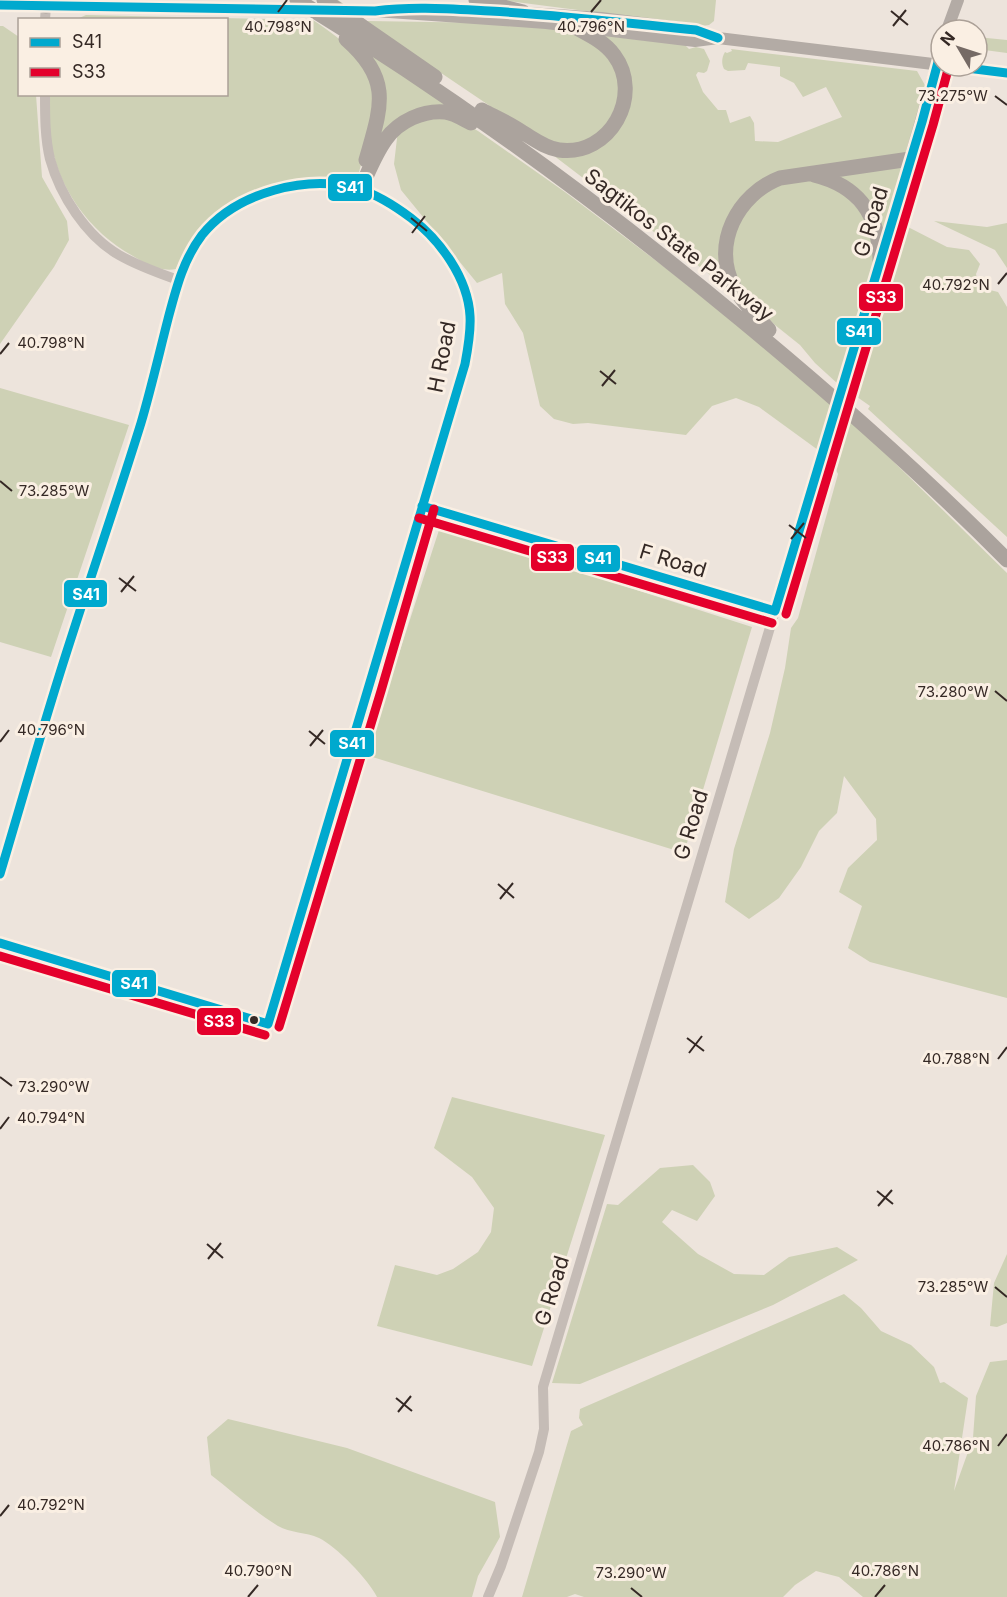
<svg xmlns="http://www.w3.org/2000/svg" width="1007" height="1597" viewBox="0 0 1007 1597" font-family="Inter,sans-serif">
  <rect width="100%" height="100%" fill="#ede4dc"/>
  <path fill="#ced1b5" d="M333,0H338L367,21L495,23L557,29L577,34L600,47L616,64L622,87L607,130L587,142L562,146L518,125Z
    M500,0H716L714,21L709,25L702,26Z
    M86,15L313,20C347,43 380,68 376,114C374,133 364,153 359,172L353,178L344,183L253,193L221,210L191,243L176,269C160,272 146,264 133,256C89,232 56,186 50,136C48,122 49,108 48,95L226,94V20L77,19Z
    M0,26H3L19,37L20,94L36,95L42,177L67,221L69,240L54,267L0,344Z
    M598,35L685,45L689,49L696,47L704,49L710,61L707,71L704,73L698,72L696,75L703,92L718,110H726L730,123L750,116L754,123L755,141L778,142L842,117L826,87L803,97L794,83L780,76V67L748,63L745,70L728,71L724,69C721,63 722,57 725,52L727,53L732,51L731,49L917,71L926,87L907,151L903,155L771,178L730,217V290L549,152L592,150L631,99Z
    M977,37L1007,40V53L977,49Z
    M365,50L461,113L427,108L379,141L383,120Z
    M424,117L455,118L478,131L565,192L667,269L761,344L832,404L818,450L759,407L736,398L712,406L686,435L588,423L573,424L554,419L540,406L523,333L505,304L502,273L477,283L401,190L394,164L398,130Z
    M904,165L884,235L832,174Z
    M808,179L839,188L872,225L874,266L838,384L815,363L800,345L775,325L749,300L735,279L731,242L747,207L776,185Z
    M934,221L987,227L1007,223V268L995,250Z
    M900,226L908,227L947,247L969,250L980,264L976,274L978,283L986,289L998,292L1007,307V537L868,409L870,406L850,392L876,292L894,231Z
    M0,388L129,425L51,657L0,642Z
    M844,413L1007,573V998L870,962L848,948L862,906L839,892L848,868L877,840L876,819L844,776L837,813L819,831L801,867L779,898L749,919L725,902L734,849L770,733L785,668L791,628L798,618L838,474L830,458Z
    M440,527L752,627L684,853L366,755Z
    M452,1097L605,1135L532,1366L377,1326L395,1265L437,1275L453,1269L478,1252L491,1232L494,1208L472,1177L434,1148Z
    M693,1165L710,1182L715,1196L697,1221L672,1210L662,1222L698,1254L734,1274L764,1275L789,1257L837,1247L858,1260L773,1305L580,1384L552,1383L607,1204L618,1205L660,1168Z
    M1007,1254V1323L997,1327L990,1326L994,1283Z
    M844,1294L861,1308L881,1331L911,1345L934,1367L940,1383L944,1382L968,1398L954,1491L973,1438L976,1396L990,1362L1007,1360V1597H863L839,1577L816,1571L795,1585L783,1597H584L575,1594L567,1597H522L571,1431L583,1425L579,1418L580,1409Z
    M228,1419L347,1448L495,1502L500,1537L478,1576L472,1597H377C369,1580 336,1546 319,1538C306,1532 290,1533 278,1526C254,1511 233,1492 211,1475L207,1437Z"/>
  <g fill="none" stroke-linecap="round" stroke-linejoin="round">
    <path stroke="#c5bcb6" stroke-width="10" d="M45,20L46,6
      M45,94C45,116 45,138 50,159C60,195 86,236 119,255C138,266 158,273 178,280C184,266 189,251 198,239C235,194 303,173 359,189C381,196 400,210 418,224C439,241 452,261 462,286C465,293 469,300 470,308C474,343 461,377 451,410C441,442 431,474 422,506L775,611
      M846,373L910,159
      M488,1597L501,1566L539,1452L544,1429L543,1387L832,420"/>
    <path stroke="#b3aba5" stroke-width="12" d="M0,5L266,9
      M375,11L546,23L695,41L718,38L941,65
      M514,12L601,18L696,30L713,36
      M947,30L958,0
      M951,66L1007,73
      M910,159L941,51"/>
    <path stroke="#aba39d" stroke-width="15" d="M297,0C452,95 600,203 740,319C832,395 923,475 1007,560
      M324,0L435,77
      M476,0L523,12
      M46,6V0
      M346,39C393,80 381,107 366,160
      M482,110C495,117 509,123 522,132C534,139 545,148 559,150C610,157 644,95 614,55C604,41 587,34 573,26
      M814,175C859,186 879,215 880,260
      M360,190C368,173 375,154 386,139C399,121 423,110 445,112C454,113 463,119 471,123
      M769,330C757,316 743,303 734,287C711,244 738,194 780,178L910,159"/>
    <path stroke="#c5bcb6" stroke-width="10" d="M832,420L846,373"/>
    <path stroke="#b3aba5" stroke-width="12" d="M266,9L375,11"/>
    <defs>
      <path id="bus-1" d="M0,5L375,11C413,6 451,9 490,11C559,15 627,23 696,30L718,38
        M951,66L1007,73
        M422,506L775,611
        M775,611L922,122L941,51
        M0,874C20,807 39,740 60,673C86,590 115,507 141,423C151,389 159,354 168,319C176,289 183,260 202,235C237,192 307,174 359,189C378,195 395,206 411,218C440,240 468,278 470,316C471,332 468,348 465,364L268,1024
        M0,943L268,1024"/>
      <path id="bus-2" d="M419,518L772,623
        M786,614L933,125L949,66
        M0,956L265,1035
        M279,1027L381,691L434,509"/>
    </defs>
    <use href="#bus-1" stroke="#faefe3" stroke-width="14"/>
    <use href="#bus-2" stroke="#faefe3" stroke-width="14"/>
    <use href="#bus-1" stroke="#00a9ce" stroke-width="9"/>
    <use href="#bus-2" stroke="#e4002b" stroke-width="9"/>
  </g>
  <path fill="none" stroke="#352925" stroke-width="2" d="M891,11L908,25M278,12L287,0M591,12L601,0M893,26L906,10M995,96L1007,105M411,218L427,231M412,233L425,216M998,284L1007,273M0,354L9,343M600,371L616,384M602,386L615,370M0,481L12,491M789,525L806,538M791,539L804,523M119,578L136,591M121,592L134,576M995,691L1007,701M309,731L325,744M0,742L9,730M310,746L323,730M498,884L514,898M500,899L513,883M687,1038L704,1051M689,1053L702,1036M998,1059L1007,1047M0,1077L12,1086M0,1129L9,1117M877,1191L893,1204M878,1206L892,1190M207,1244L223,1258M208,1259L221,1243M995,1287L1007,1297M396,1398L412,1411M398,1412L411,1396M998,1446L1007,1434M0,1516L9,1505M631,1588L642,1597M248,1597L258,1585M875,1597L885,1585"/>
  <circle fill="#352925" stroke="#faefe3" stroke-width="2" cx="254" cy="1020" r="5"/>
  <g text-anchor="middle" stroke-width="6" stroke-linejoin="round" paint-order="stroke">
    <g font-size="21" fill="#352925" stroke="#faefe3">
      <text transform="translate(871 222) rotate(-73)" y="7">G Road</text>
      <text transform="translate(679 245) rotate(38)" y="7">Sagtikos State Parkway</text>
      <text transform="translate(442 357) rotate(-79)" y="7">H Road</text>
      <text transform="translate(673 561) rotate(17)" y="7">F Road</text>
      <text transform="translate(691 825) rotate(-73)" y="7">G Road</text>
      <text transform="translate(552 1291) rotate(-73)" y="7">G Road</text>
    </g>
  </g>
  <g font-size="15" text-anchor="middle" fill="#352925" stroke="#faefe3" stroke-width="6" stroke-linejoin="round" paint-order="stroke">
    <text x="278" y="32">40.798°N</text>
    <text x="591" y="32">40.796°N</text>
    <text x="953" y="101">73.275°W</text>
    <text x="956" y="290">40.792°N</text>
    <text x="51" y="348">40.798°N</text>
    <text x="54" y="496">73.285°W</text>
    <text x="953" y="697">73.280°W</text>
    <text x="51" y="735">40.796°N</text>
    <text x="956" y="1064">40.788°N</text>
    <text x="54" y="1092">73.290°W</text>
    <text x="51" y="1123">40.794°N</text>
    <text x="953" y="1292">73.285°W</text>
    <text x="956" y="1451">40.786°N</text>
    <text x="51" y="1510">40.792°N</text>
    <text x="258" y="1576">40.790°N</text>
    <text x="885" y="1576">40.786°N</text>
    <text x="631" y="1578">73.290°W</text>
  </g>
  <g stroke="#faefe3" stroke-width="2">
    <rect x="327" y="173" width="46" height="29" rx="6" fill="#00a9ce"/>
    <rect x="858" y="283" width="46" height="29" rx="6" fill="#e4002b"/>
    <rect x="836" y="317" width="46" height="29" rx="6" fill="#00a9ce"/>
    <rect x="530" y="543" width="45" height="29" rx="6" fill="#e4002b"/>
    <rect x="576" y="544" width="45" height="29" rx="6" fill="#00a9ce"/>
    <rect x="63" y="579" width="45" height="29" rx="6" fill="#00a9ce"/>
    <rect x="329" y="729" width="46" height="29" rx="6" fill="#00a9ce"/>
    <rect x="111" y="969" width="46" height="29" rx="6" fill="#00a9ce"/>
    <rect x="196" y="1007" width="46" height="29" rx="6" fill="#e4002b"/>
  </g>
  <g font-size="16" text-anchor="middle" font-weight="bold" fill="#fff">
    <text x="350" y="193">S41</text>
    <text x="881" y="303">S33</text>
    <text x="859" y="337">S41</text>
    <text x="552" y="563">S33</text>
    <text x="598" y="564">S41</text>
    <text x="86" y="600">S41</text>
    <text x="352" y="749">S41</text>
    <text x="134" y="989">S41</text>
    <text x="219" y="1027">S33</text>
  </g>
  <rect x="18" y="18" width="210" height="78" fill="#faefe3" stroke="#aba097" stroke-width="1.5"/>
  <rect x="30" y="38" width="30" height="9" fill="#00a9ce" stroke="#aba097" stroke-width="1.5"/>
  <text x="72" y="48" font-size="18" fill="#352925">S41</text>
  <rect x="30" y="68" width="30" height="9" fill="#e4002b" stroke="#aba097" stroke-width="1.5"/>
  <text x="72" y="78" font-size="18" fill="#352925">S33</text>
  <g transform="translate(959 48) rotate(309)"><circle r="28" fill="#faefe3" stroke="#aba097" stroke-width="1.5"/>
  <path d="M0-4.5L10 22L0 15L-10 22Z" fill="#756a65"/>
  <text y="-9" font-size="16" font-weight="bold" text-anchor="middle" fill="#352925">N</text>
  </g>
</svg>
